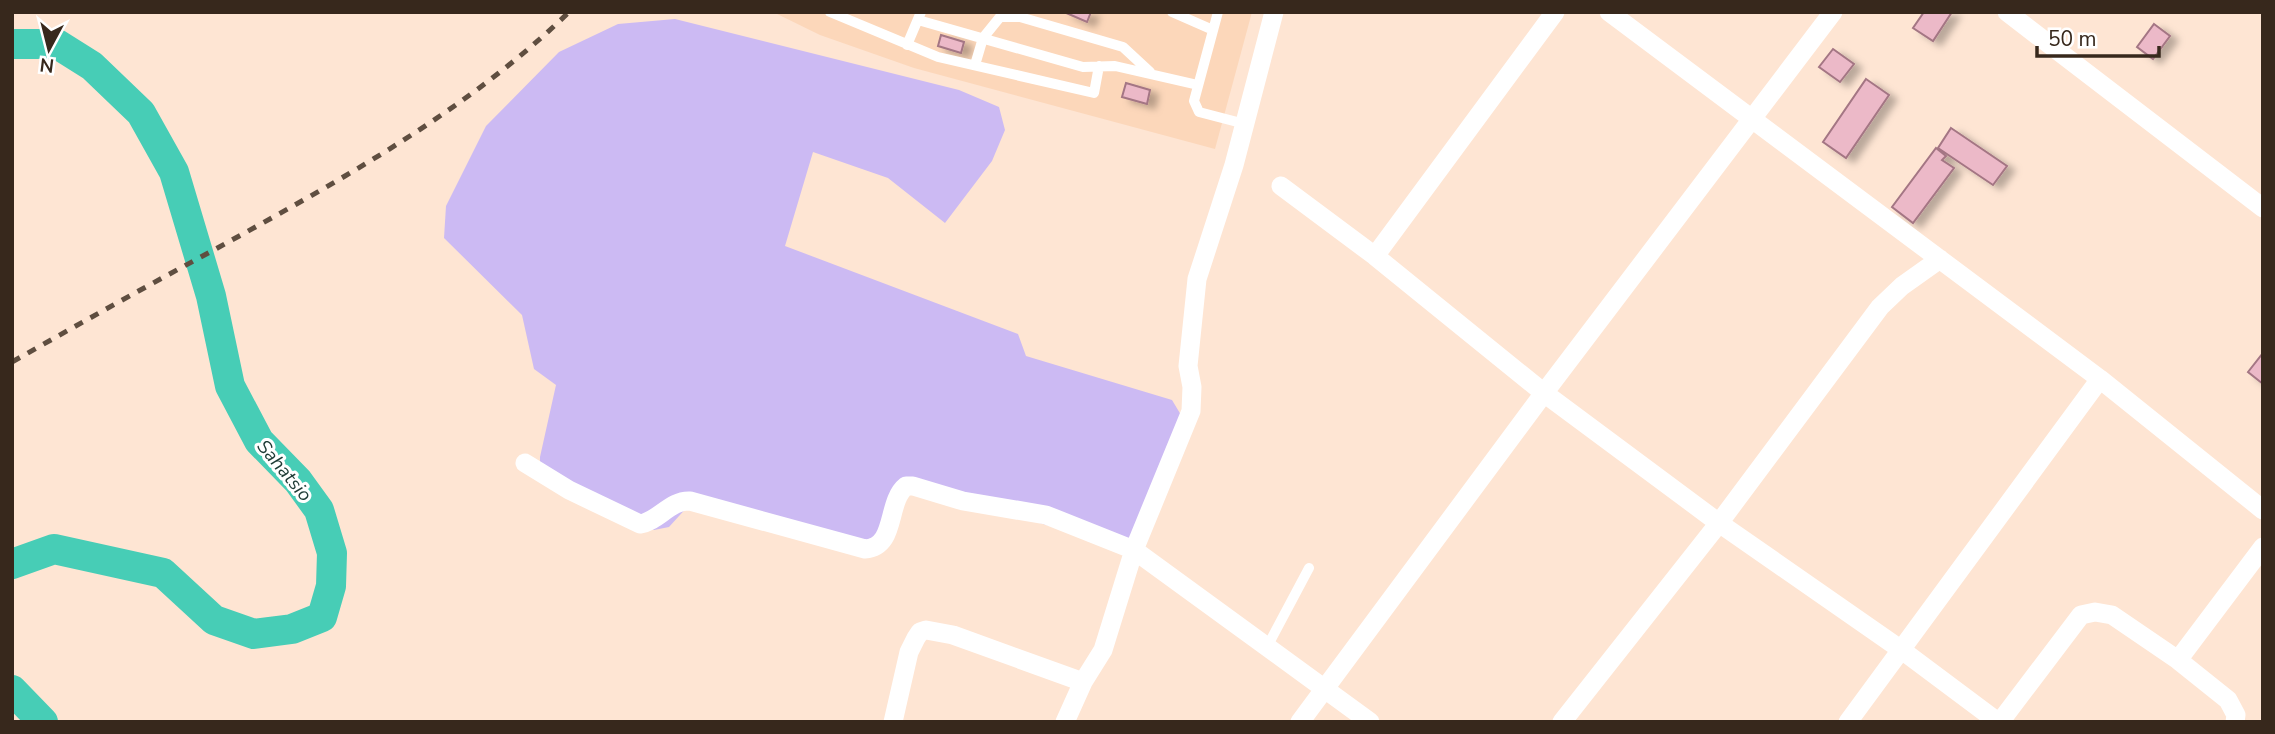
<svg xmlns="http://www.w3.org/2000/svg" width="2275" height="734" viewBox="0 0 2275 734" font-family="'Nunito Sans',sans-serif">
  <defs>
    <filter id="shadow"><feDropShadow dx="8" dy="4.5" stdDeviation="3.5" flood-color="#0004"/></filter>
  </defs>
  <rect width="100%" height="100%" fill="#fee5d3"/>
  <path fill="#fcd7ba" d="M773,12H1252L1215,149L914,68L820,35Z"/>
  <path fill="#ccbaf3" d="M675,19L959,90L999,107L1005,130L992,161L945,223L888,178L813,152L785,246L1018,334L1026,356L1172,400L1181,415L1132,551L912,484L886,548L690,504L669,527L654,530L540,468V457L556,385L534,369L522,315L444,238L446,206L486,126L559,52L618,24Z"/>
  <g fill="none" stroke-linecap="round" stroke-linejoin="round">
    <path stroke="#47cdb6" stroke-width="30" d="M12,44H57L92,66L141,113L174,172L211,296L230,386L259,441L298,481L319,510L332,553L331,586L322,617L292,629L254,634L214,620L163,573L54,549L12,564
      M12,690L43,722"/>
  </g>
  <path fill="#ecb9c8" stroke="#a47684" stroke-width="2" filter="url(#shadow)" d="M1064,12H1091L1087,22Z
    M1924,12H1952L1933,41L1913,28Z
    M2154,24L2170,36L2153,59L2137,47Z
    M941,35L964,42L961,53L938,46Z
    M1833,49L1854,64L1840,82L1819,67Z
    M1866,79L1889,95L1846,158L1823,142Z
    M1126,83L1150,90L1147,104L1122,97Z
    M1951,128L2007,166L1993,185L1938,148Z
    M1936,148L1946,156L1942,160L1954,168L1913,223L1892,207Z
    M2263,353V384L2248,372Z"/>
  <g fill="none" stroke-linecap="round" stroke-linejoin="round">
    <path stroke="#fff" stroke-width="10" d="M830,12L938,57L1094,93L1099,66
      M1172,12L1213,30
      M1218,12L1194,101L1199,112L1245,124
      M918,20L1083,67L1115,66L1198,85
      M907,45L921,12
      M975,65L983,38L1000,17H1020L1123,47L1150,72
      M1267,647L1309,568"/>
    <path stroke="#fff" stroke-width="19" d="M1609,12L2100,379L2263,510
      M2007,12L2263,208
      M1281,186L1375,256L1544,393L1719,523L1903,651L1998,722
      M1375,256L1555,12
      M525,463L569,490L640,524C659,521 670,500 690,501L865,549C897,547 886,502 906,486H913L963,501L1046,515L1134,550L1370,722
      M2178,660L2263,547
      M893,722L909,652L916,638L920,632L926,630L953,635L1083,682L1103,650L1134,550L1191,411L1192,387L1188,366L1197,279L1234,165L1274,12
      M1065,722L1083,682
      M1300,722L1544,393L1833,12
      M1562,722L1719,523L1880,307L1902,286L1940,259
      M1848,722L2100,379
      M2000,722L2081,615L2095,612L2112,615L2178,660L2228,700L2236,715L2235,722"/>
    <path stroke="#5f4e40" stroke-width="5" stroke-dasharray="9 9" stroke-linecap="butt" d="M12,362C79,324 145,287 212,251C337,182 466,112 569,12"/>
  </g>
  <g text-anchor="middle" stroke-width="6" stroke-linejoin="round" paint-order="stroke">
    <g font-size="19" font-style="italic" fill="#1d3a34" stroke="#fff">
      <text transform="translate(285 470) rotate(50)" y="7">Sahatsio</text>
    </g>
  </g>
  <rect width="2275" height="734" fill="none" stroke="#37281c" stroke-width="28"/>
  <g transform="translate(49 49) rotate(187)" stroke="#ffffff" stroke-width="5" paint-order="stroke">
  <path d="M0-5L12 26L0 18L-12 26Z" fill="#37281c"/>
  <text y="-10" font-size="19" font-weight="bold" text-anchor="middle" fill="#37281c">N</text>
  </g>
  <path d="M2037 46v10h122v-10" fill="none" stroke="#37281c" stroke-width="3.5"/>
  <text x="2048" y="46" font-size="21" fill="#37281c" stroke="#ffffff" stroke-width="5" paint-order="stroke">50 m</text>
</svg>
